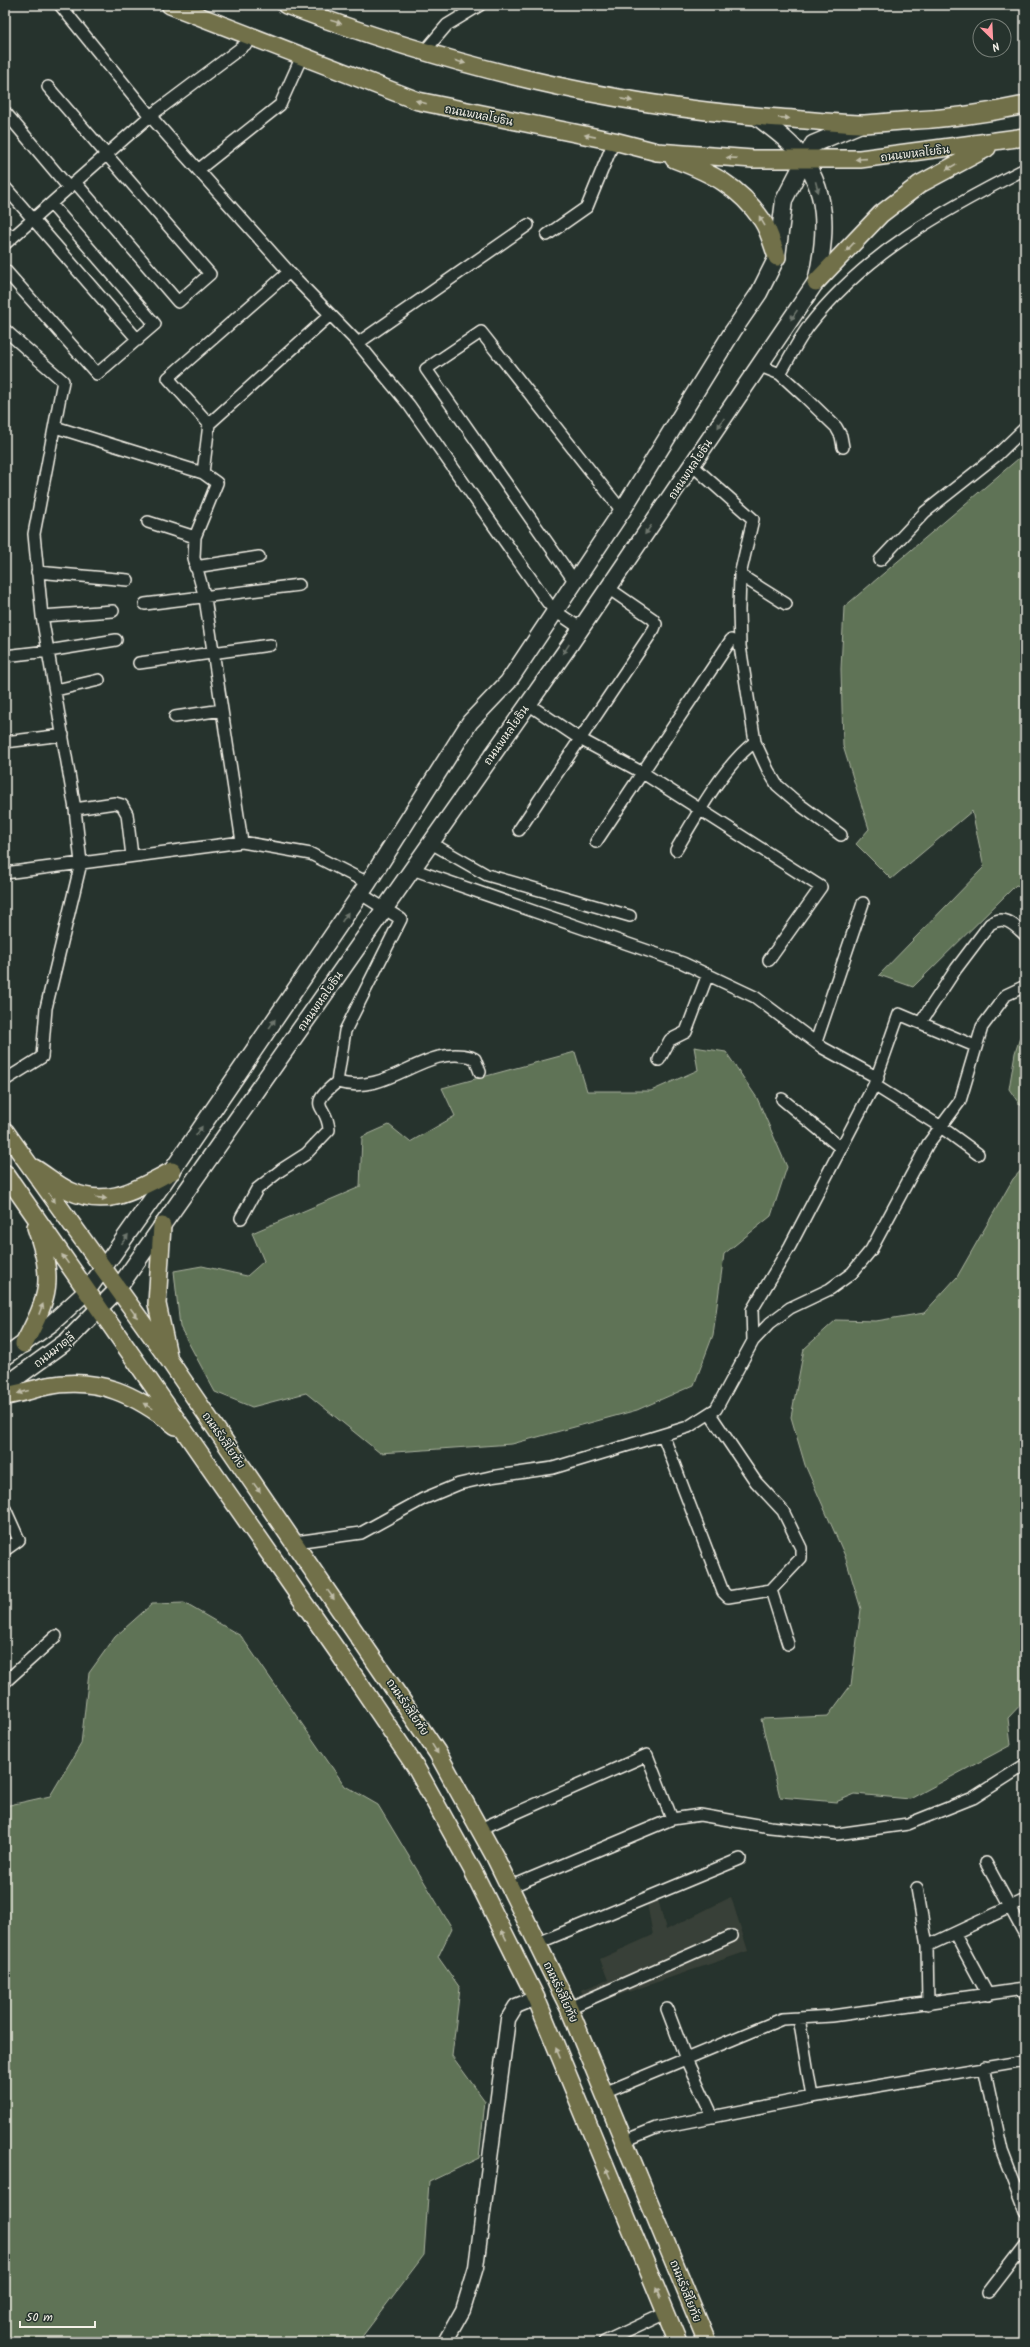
<svg xmlns="http://www.w3.org/2000/svg" width="1030" height="2347" viewBox="0 0 1030 2347" font-family="Kalam,'Playpen Sans Thai',sans-serif">
  <rect width="100%" height="100%" fill="#26332d"/>
  <filter id="ink" filterUnits="userSpaceOnUse"><feTurbulence type="fractalNoise" baseFrequency=".025" numOctaves="2"/><feDisplacementMap in="SourceGraphic" scale="8" xChannelSelector="R" yChannelSelector="G"/><feConvolveMatrix kernelMatrix="1 2 1 2 8 2 1 2 1" color-interpolation-filters="sRGB"/></filter>
  <g filter="url(#ink)">
    <path fill="#394037" d="M731,1897L748,1951L587,2006L581,1990L608,1980L600,1959L653,1935L647,1903L658,1899L666,1930Z"/>
    <path fill="#5f7356" stroke="#aab29f" d="M1025,453V888L1016,885L913,987L879,975L984,867L972,811L891,879L856,844L869,829L843,746L841,669L844,607Z
      M1025,1022V1105H1020L1009,1089L1015,1053Z
      M694,1047L726,1052L757,1098L787,1167L771,1216L724,1254L713,1335L694,1385L637,1410L512,1444L380,1453L306,1393L252,1407L215,1392L180,1327L174,1271L202,1266L247,1276L264,1261L252,1233L360,1187L362,1137L389,1125L410,1142L455,1116L442,1088L575,1052L587,1091H651L698,1070Z
      M1025,1166V1700L1008,1718L1011,1745L910,1799L855,1794L836,1802L780,1797L761,1719L828,1716L851,1685L861,1609L845,1556L805,1465L791,1417L804,1349L836,1320L876,1321L924,1313L957,1277L1013,1179Z
      M184,1603L241,1636L345,1786L378,1805L452,1928L438,1957L460,1988L452,2056L485,2101L479,2158L429,2182L424,2255L358,2342H5V1806L50,1796L81,1744L89,1673L115,1637L152,1604Z"/>
    <g fill="none" stroke-linecap="round" stroke-linejoin="round">
      <defs>
        <path id="minor" d="M60,5L150,116L289,272L358,343L375,364L409,405L548,603L555,611L580,628
          M424,52L447,25L480,5
          M48,87L210,274L178,302L75,182
          M5,112L69,188
          M198,170L280,105L302,56
          M5,187L138,340
          M5,231L12,238
          M547,235L587,207L614,141
          M5,244L150,116L254,38
          M5,270L97,374L155,324L51,204
          M289,272L168,378L209,424L330,315
          M5,330L63,381L34,534L42,616L75,809L81,863L46,1008L42,1057L5,1080
          M358,343L528,225
          M760,366L780,374L804,396L836,427L841,436L843,447
          M780,374C789,358 798,341 808,327C865,253 944,210 1025,169
          M209,424L203,473L217,483L195,537L194,558L205,598L242,842
          M55,427L203,473
          M692,465L753,519L740,575L739,610L740,646L755,742L768,770L777,785L799,804L841,835
          M148,522L195,537
          M880,560L925,512L997,455L1025,428
          M195,567L259,557
          M37,572L128,580
          M740,575L786,604
          M575,582L426,369L481,332L622,511
          M145,604L299,585
          M42,616L113,611
          M5,656L48,651L116,640
          M139,663L270,645
          M56,690L99,680
          M528,704L580,739L643,773L821,887L769,960
          M175,717L222,710
          M5,742L63,735
          M75,809L115,803L122,805L127,814L132,856
          M519,830L654,629L656,624L653,619L608,588
          M596,842L731,640
          M431,843L487,875L630,916
          M676,850C695,818 726,762 755,742
          M412,869L683,963L755,997L823,1048L878,1078
          M5,873L242,842L311,854L368,883
          M921,1022L956,969L990,924C1005,914 1014,925 1025,935
          M816,1042L863,903
          M659,1060L670,1040L686,1032L708,974
          M337,1082C390,1097 422,1044 471,1057L475,1059L480,1072
          M874,1085L941,1127L978,1154
          M782,1099L841,1148
          M241,1218L257,1189L281,1170L306,1154L329,1130C328,1103 304,1109 337,1082L345,1031L401,919L361,894
          M753,1341L752,1310L790,1246L874,1085L899,1014L975,1046
          M663,1435L723,1592L728,1597L771,1590L801,1558V1548L783,1511L756,1482L710,1414
          M5,1509L19,1540L5,1550
          M295,1542L361,1533L423,1499L459,1484L490,1477L553,1468L688,1427L716,1409L753,1341L770,1323L790,1308L830,1289L852,1273L871,1250L928,1144L960,1101L982,1027L1006,995L1025,986
          M771,1590L788,1644
          M5,1682L56,1636
          M480,1829L647,1755L672,1819
          M986,1863L1025,1935
          M510,1887L672,1819L700,1815L770,1827L837,1834L908,1824L973,1798L1025,1765
          M917,1888L927,1946L928,2004
          M955,1934L988,1995
          M538,1943L740,1859
          M927,1946L1025,1900
          M569,2008L732,1936
          M667,2009L686,2059L713,2117
          M799,2018L812,2097
          M984,2067L1002,2151L1025,2211
          M604,2093L782,2019L832,2016L1024,1989L1025,1995
          M624,2141L656,2128L812,2097L1025,2061
          M988,2293L1025,2245
          M604,2342L666,2313"/>
        <path id="tertiary" d="M445,2342L463,2310L476,2267L508,2019L516,2006L536,1998"/>
        <path id="secondary" d="M5,1357L52,1323L87,1291L160,1188L368,883L470,722L508,682L622,511L733,331L759,293L777,257L784,200L813,144L861,124
          M5,1386L67,1341L117,1290L569,646L816,282C827,235 830,189 796,150C785,137 770,127 757,117"/>
        <path id="primary" d="M170,5L418,101L614,141L657,152L753,159H860L1025,137
          M286,5C447,65 608,106 780,118C806,120 833,123 859,124C873,124 887,122 901,121C943,119 984,114 1025,105
          M674,159C711,173 739,186 762,220C769,230 773,246 777,257
          M816,282L881,214L920,184L987,148
          M5,1131L169,1360L437,1752L495,1857L569,2008L707,2342
          M34,1168C46,1175 58,1186 70,1191C109,1209 138,1188 172,1171
          M5,1173L338,1652L415,1766L472,1869L536,1998L678,2342
          M162,1226L157,1304L168,1355
          M24,1344C50,1294 54,1281 36,1227
          M5,1396C19,1394 33,1389 47,1386C99,1376 136,1395 176,1426"/>
      </defs>
      <use href="#minor" stroke="#f4f1e8" stroke-width="14"/>
      <use href="#tertiary" stroke="#f4f1e8" stroke-width="17"/>
      <use href="#secondary" stroke="#f4f1e8" stroke-width="19"/>
      <use href="#primary" stroke="#f4f1e8" stroke-width="20"/>
      <use href="#minor" stroke="#26332d" stroke-width="11"/>
      <use href="#tertiary" stroke="#26332d" stroke-width="14"/>
      <use href="#secondary" stroke="#26332d" stroke-width="16"/>
      <use href="#primary" stroke="#71704a" stroke-width="17"/>
    </g>
    <defs><path id="oneway-solid" d="M-6-.8H1V-3.2L6.5 0L1 3.2V.8H-6Z"/></defs>
    <g fill="#c0bda9">
      <use href="#oneway-solid" transform="translate(336 22) rotate(18)"/>
      <use href="#oneway-solid" transform="translate(460 62) rotate(16)"/>
      <use href="#oneway-solid" transform="translate(627 100) rotate(11)"/>
      <use href="#oneway-solid" transform="translate(421 102) rotate(-164)"/>
      <use href="#oneway-solid" transform="translate(784 118) rotate(4)"/>
      <use href="#oneway-solid" transform="translate(590 136) rotate(-169)"/>
      <use href="#oneway-solid" transform="translate(732 158) rotate(-176)"/>
      <use href="#oneway-solid" transform="translate(861 159) rotate(176)"/>
      <use href="#oneway-solid" transform="translate(951 167) rotate(150)"/>
      <use href="#oneway-solid" transform="translate(762 221) rotate(-120)"/>
      <use href="#oneway-solid" transform="translate(850 247) rotate(133)"/>
      <use href="#oneway-solid" transform="translate(52 1198) rotate(55)"/>
      <use href="#oneway-solid" transform="translate(101 1198) rotate(6)"/>
      <use href="#oneway-solid" transform="translate(65 1259) rotate(-125)"/>
      <use href="#oneway-solid" transform="translate(41 1309) rotate(-69)"/>
      <use href="#oneway-solid" transform="translate(134 1313) rotate(54)"/>
      <use href="#oneway-solid" transform="translate(23 1392) rotate(165)"/>
      <use href="#oneway-solid" transform="translate(148 1406) rotate(-150)"/>
      <use href="#oneway-solid" transform="translate(257 1488) rotate(55)"/>
      <use href="#oneway-solid" transform="translate(331 1595) rotate(55)"/>
      <use href="#oneway-solid" transform="translate(435 1749) rotate(58)"/>
      <use href="#oneway-solid" transform="translate(504 1935) rotate(-116)"/>
      <use href="#oneway-solid" transform="translate(558 2053) rotate(-113)"/>
      <use href="#oneway-solid" transform="translate(608 2173) rotate(-113)"/>
      <use href="#oneway-solid" transform="translate(658 2293) rotate(-112)"/>
    </g>
    <g fill="#6e766e">
      <use href="#oneway-solid" transform="translate(817 187) rotate(75)"/>
      <use href="#oneway-solid" transform="translate(794 315) rotate(124)"/>
      <use href="#oneway-solid" transform="translate(721 423) rotate(124)"/>
      <use href="#oneway-solid" transform="translate(648 530) rotate(125)"/>
      <use href="#oneway-solid" transform="translate(566 649) rotate(124)"/>
      <use href="#oneway-solid" transform="translate(345 917) rotate(-56)"/>
      <use href="#oneway-solid" transform="translate(272 1024) rotate(-56)"/>
      <use href="#oneway-solid" transform="translate(199 1131) rotate(-56)"/>
      <use href="#oneway-solid" transform="translate(125 1239) rotate(-55)"/>
    </g>
  </g>
  <g text-anchor="middle" stroke-width="3" stroke-linejoin="round" paint-order="stroke">
    <g font-size="11" fill="#f4f1e8" stroke="#26332d">
      <text transform="translate(479 115) rotate(11)" y="4">ถนนพหลโยธิน</text>
      <text transform="translate(915 153) rotate(-7)" y="4">ถนนพหลโยธิน</text>
      <text transform="translate(690 469) rotate(-56)" y="4">ถนนพหลโยธิน</text>
      <text transform="translate(506 735) rotate(-55)" y="4">ถนนพหลโยธิน</text>
      <text transform="translate(320 1001) rotate(-55)" y="4">ถนนพหลโยธิน</text>
      <text transform="translate(54 1350) rotate(-38)" y="4">ถนนมาตุลี</text>
      <text transform="translate(224 1440) rotate(55)" y="4">ถนนรังสิโยทัย</text>
      <text transform="translate(408 1707) rotate(56)" y="4">ถนนรังสิโยทัย</text>
      <text transform="translate(561 1992) rotate(65)" y="4">ถนนรังสิโยทัย</text>
      <text transform="translate(686 2291) rotate(68)" y="4">ถนนรังสิโยทัย</text>
    </g>
  </g>
  <rect width="1030" height="2347" fill="none" stroke="#26332d" stroke-width="20"/>
  <rect x="10" y="10" width="1010" height="2327" fill="none" stroke="#f4f1e8" stroke-width="1.5" filter="url(#ink)"/>
  <g transform="translate(992 38) rotate(156)"><circle r="19" fill="#26332d" stroke="#787f78"/>
  <path d="M0-3L7 15L0 10L-7 15Z" fill="#ff9aa2"/>
  <text y="-6" font-size="11" font-weight="bold" text-anchor="middle" fill="#f4f1e8">N</text>
  </g>
  <path d="M20 2321v6h75v-6" fill="none" stroke="#f4f1e8" stroke-width="2"/>
  <text x="26" y="2321" font-size="12" fill="#f4f1e8" stroke="#26332d" stroke-width="3" paint-order="stroke">50 m</text>
</svg>
